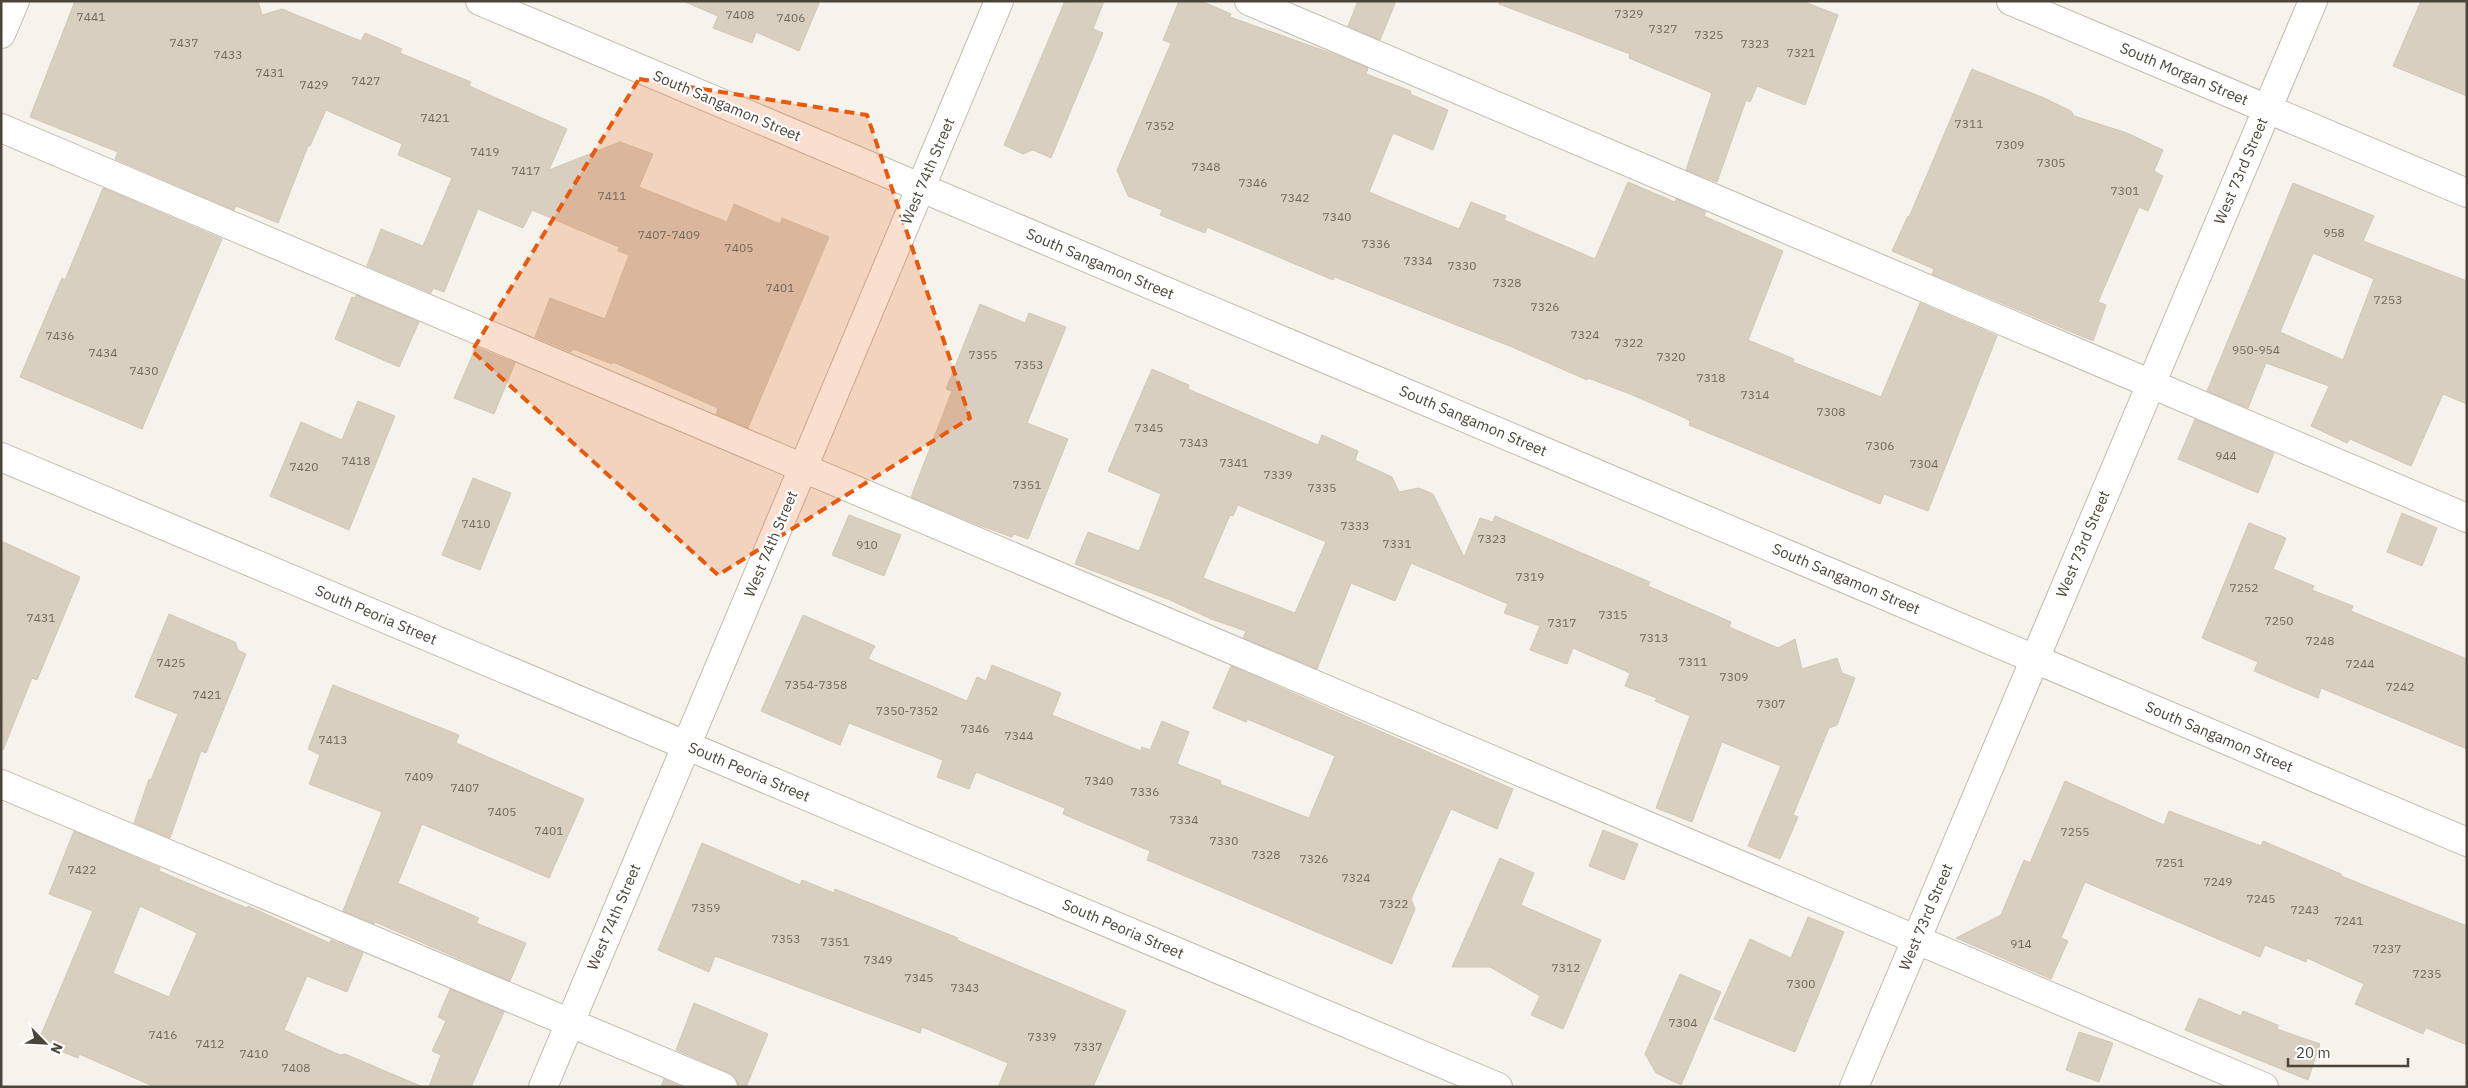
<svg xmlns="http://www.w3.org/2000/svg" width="2468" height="1088" viewBox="0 0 2468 1088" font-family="'IBM Plex Sans',sans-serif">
  <rect width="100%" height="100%" fill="#f6f3ec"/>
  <path fill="#d8cfc1" stroke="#d3c7b4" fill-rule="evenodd" d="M75,1H258L262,15L282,9L361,41L365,33L402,49L400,53L471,82L469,86L567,129L549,170L620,142L653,154L639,187L727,222L734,204L780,224L782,218L829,237L748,428L716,414L718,408L613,362L612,364L573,349L571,352L535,337L550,298L605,319L629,255L618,251L619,247L532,210L523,228L478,209L444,292L433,288L431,293L367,266L381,229L423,246L452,178L398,155L402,144L326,110L310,146H308L278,223L236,206L234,210L115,159L118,152L30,117Z
    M683,1H820L799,51L756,32L752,43L713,28L718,16Z
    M1065,1H1104L1093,29L1103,33L1051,158L1033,150L1023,154L1004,145Z
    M1179,1H1201L1231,14L1230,17L1336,55L1368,68L1366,74L1411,91L1410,94L1448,110L1433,150L1393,133L1369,192L1402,206L1459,229L1471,202L1506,216L1504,220L1595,259L1628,182L1675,202L1676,199L1706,212L1704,216L1783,251L1748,340L1794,359L1793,362L1881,397L1920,303L1997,336L1928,511L1884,494L1880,504L1689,425L1690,421L1683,417L1630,394L1588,378L1587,380L1512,347L1335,277L1333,280L1207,227L1205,233L1160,215L1162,210L1128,196L1117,170L1171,43L1163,40Z
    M1358,1H1396L1380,40L1348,26Z
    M1499,1H1802L1838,15L1805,105L1757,86L1750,102L1746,100L1717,182L1686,170L1712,93L1629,58L1630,54L1499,4Z
    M2421,1H2467V96L2393,66Z
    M1972,69L2044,98L2071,111L2074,116L2127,133L2163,150L2154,171L2163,176L2148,211L2139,207L2098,302L2106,305L2093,341L1932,274L1934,269L1892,251L1908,216L1909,217Z
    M2293,183L2374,216L2363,241L2467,281V404L2443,394L2411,466L2350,439L2347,443L2311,426L2329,386L2266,363L2248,408L2207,391ZM2313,253L2374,279L2343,360L2280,332Z
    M103,188L222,239L142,429L20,377L62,278L65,280Z
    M356,295L419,322L399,367L335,339L352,297L355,298Z
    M980,304L1025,323L1029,313L1066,327L1027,423L1068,439L1028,539L1014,534L1012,537L976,524L911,497L952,391L946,389Z
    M476,347L515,363L494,414L454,398Z
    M1152,369L1189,385L1188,389L1318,445L1322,435L1358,451L1355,460L1392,477L1399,492L1419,488L1433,494L1464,557L1480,518L1493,522L1495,516L1650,582L1648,586L1731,622L1729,627L1778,648L1795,639L1802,669L1837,658L1842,673L1855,678L1837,725L1829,728L1793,815L1798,817L1780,859L1748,846L1781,766L1722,742L1692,822L1656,808L1690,716L1655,701L1657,698L1625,686L1630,673L1573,648L1567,664L1530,650L1540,626L1504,613L1508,604L1411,563L1395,601L1351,583L1317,669L1243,638L1246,631L1211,619L1170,600L1075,564L1088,532L1139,551L1161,494L1108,471ZM1238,505L1326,542L1295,613L1203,578L1230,515L1233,516Z
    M358,401L395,416L349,530L270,496L301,422L342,440Z
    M2195,419L2274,453L2258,493L2178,459Z
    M473,478L511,493L480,570L442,555Z
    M2402,513L2437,528L2422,566L2387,552Z
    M849,515L901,535L884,576L832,555Z
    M2249,523L2286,538L2273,569L2314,586L2312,590L2353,606L2351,611L2467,659V749L2321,688L2318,698L2254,671L2258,662L2202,638Z
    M1,541L80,577L37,680L32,678L3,750Z
    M169,614L235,642L238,650L246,654L206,753L201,751L170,838L134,823L149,779L151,780L178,714L135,697Z
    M803,615L875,646L868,659L967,701L977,677L986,681L992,665L1061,693L1052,715L1141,751L1142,747L1150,750L1162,721L1189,732L1177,764L1221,781L1220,784L1309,818L1335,756L1247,719L1246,722L1213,708L1231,666L1513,789L1497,829L1451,809L1411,899L1415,909L1392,964L1147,860L1150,851L1063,814L1065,808L976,772L969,789L937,777L943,760L849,723L840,745L761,711Z
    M333,685L459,735L456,743L584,799L549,878L422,824L398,883L479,918L476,923L526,943L510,981L375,922L374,924L343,911L382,812L309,784L320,755L308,749Z
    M2065,781L2164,825L2169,811L2261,846L2263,841L2341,874V876L2467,926V1045L2426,1028L2423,1034L2355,1004L2364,984L2307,958L2306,962L2265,945L2260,957L2085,882L2061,938L2068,941L2051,979L1956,938L2001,915L2024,860L2030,863Z
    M1603,830L1638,844L1624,880L1589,866Z
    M74,831L160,868L159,871L247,908L248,906L330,943L331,940L363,953L347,992L307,976L284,1030L340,1055L345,1054L423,1087H155L79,1054L78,1058L38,1042L93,911L49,894ZM140,906L197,933L169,997L113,973Z
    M702,843L800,885L802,880L834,893L835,889L958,938L957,940L1126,1011L1093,1087H998L1008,1063L922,1027L920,1033L715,956L709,972L658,950Z
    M1500,858L1534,873L1521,905L1601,940L1563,1029L1531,1015L1540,996L1490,967H1452Z
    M1808,917L1844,932L1795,1052L1714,1019L1750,939L1791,958Z
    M1680,974L1721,992L1681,1085L1656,1073L1645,1054Z
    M450,989L504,1012L471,1087H429L441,1055L432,1051L446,1021L438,1017Z
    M2199,998L2241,1016L2243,1011L2278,1025L2277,1029L2320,1044L2308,1080L2185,1030Z
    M694,1003L768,1034L746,1087H738L736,1078L729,1073L676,1050Z
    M2079,1032L2113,1043L2099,1082L2066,1070Z
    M664,1079L682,1087H661Z"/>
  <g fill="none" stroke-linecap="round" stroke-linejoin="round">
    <defs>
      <path id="minor" d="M480,1L2467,842
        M1249,1L2467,518
        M2011,1L2467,193
        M1,34L15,1
        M1,128L2264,1087
        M1,457L1498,1087
        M1,784L723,1087
        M543,1087L999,1
        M1854,1087L2313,1"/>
    </defs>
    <use href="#minor" stroke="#c2bbae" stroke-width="30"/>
    <use href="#minor" stroke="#fff" stroke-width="28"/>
  </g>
  <path fill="#e8590c" fill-opacity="0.2" stroke="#e8590c" stroke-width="4" stroke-dasharray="10 6" stroke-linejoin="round" d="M639,79L867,115L970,418L718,575L472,351Z"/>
  <g text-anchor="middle" stroke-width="4.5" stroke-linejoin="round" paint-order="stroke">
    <g font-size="12" fill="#6e675b">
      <text x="1629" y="18">7329</text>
      <text x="740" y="19">7408</text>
      <text x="91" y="21">7441</text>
      <text x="791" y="22">7406</text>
      <text x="1663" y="33">7327</text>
      <text x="1709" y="39">7325</text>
      <text x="184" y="47">7437</text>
      <text x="1755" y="48">7323</text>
      <text x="1801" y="57">7321</text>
      <text x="228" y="59">7433</text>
      <text x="270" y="77">7431</text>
      <text x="366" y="85">7427</text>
      <text x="314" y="89">7429</text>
      <text x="435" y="122">7421</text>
      <text x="1969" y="128">7311</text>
      <text x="1160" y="130">7352</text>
      <text x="2010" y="149">7309</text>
      <text x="485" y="156">7419</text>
      <text x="2051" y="167">7305</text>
      <text x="1206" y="171">7348</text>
      <text x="526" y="175">7417</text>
      <text x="1253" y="187">7346</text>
      <text x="2125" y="195">7301</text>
      <text x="612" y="200">7411</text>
      <text x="1295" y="202">7342</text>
      <text x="1337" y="221">7340</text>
      <text x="2334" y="237">958</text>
      <text x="669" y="239">7407-7409</text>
      <text x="1376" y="248">7336</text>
      <text x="739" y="252">7405</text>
      <text x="1418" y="265">7334</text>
      <text x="1462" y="270">7330</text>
      <text x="1507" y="287">7328</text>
      <text x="780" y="292">7401</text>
      <text x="2388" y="304">7253</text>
      <text x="1545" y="311">7326</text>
      <text x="1585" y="339">7324</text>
      <text x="60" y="340">7436</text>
      <text x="1629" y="347">7322</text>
      <text x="2256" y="354">950-954</text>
      <text x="103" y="357">7434</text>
      <text x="983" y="359">7355</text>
      <text x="1671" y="361">7320</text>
      <text x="1029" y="369">7353</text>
      <text x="144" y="375">7430</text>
      <text x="1711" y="382">7318</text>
      <text x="1755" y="399">7314</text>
      <text x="1831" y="416">7308</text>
      <text x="1149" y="432">7345</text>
      <text x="1194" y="447">7343</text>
      <text x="1880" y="450">7306</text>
      <text x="2226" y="460">944</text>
      <text x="356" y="465">7418</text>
      <text x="1234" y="467">7341</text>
      <text x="1924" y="468">7304</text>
      <text x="304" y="471">7420</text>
      <text x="1278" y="479">7339</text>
      <text x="1027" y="489">7351</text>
      <text x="1322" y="492">7335</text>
      <text x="476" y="528">7410</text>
      <text x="1355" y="530">7333</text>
      <text x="1492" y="543">7323</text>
      <text x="1397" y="548">7331</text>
      <text x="867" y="549">910</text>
      <text x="1530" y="581">7319</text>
      <text x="2244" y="592">7252</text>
      <text x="1613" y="619">7315</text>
      <text x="41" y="622">7431</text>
      <text x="2279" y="625">7250</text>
      <text x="1562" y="627">7317</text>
      <text x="1654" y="642">7313</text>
      <text x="2320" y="645">7248</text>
      <text x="1693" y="666">7311</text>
      <text x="171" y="667">7425</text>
      <text x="2360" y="668">7244</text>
      <text x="1734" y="681">7309</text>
      <text x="816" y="689">7354-7358</text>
      <text x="2400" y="691">7242</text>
      <text x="207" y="699">7421</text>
      <text x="1771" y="708">7307</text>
      <text x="907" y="715">7350-7352</text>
      <text x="975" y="733">7346</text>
      <text x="1019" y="740">7344</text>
      <text x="333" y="744">7413</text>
      <text x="419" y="781">7409</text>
      <text x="1099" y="785">7340</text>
      <text x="465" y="792">7407</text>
      <text x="1145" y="796">7336</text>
      <text x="502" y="816">7405</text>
      <text x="1184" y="824">7334</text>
      <text x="549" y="835">7401</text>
      <text x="2075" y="836">7255</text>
      <text x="1224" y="845">7330</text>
      <text x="1266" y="859">7328</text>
      <text x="1314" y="863">7326</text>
      <text x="2170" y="867">7251</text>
      <text x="82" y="874">7422</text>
      <text x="1356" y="882">7324</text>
      <text x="2218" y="886">7249</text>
      <text x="2261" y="903">7245</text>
      <text x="1394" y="908">7322</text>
      <text x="706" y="912">7359</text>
      <text x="2305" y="914">7243</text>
      <text x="2349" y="925">7241</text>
      <text x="786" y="943">7353</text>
      <text x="835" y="946">7351</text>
      <text x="2021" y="948">914</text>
      <text x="2387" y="953">7237</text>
      <text x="878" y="964">7349</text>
      <text x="1566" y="972">7312</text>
      <text x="2427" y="978">7235</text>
      <text x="919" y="982">7345</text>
      <text x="1801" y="988">7300</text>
      <text x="965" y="992">7343</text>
      <text x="1683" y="1027">7304</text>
      <text x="163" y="1039">7416</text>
      <text x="1042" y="1041">7339</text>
      <text x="210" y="1048">7412</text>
      <text x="1088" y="1051">7337</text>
      <text x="254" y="1058">7410</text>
      <text x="296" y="1072">7408</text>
    </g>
    <g font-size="15" fill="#4b4439" stroke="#fff">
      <text transform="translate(2184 74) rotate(23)" y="5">South Morgan Street</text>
      <text transform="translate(727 106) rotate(23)" y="5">South Sangamon Street</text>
      <text transform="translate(928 171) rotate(-67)" y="5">West 74th Street</text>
      <text transform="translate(2241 171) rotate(-67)" y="5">West 73rd Street</text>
      <text transform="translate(1100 264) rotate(23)" y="5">South Sangamon Street</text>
      <text transform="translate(1473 421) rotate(23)" y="5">South Sangamon Street</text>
      <text transform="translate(771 544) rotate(-67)" y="5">West 74th Street</text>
      <text transform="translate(2083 544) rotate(-67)" y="5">West 73rd Street</text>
      <text transform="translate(1846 579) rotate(23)" y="5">South Sangamon Street</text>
      <text transform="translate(376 615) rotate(23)" y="5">South Peoria Street</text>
      <text transform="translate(2219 737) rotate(23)" y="5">South Sangamon Street</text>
      <text transform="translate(749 772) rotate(23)" y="5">South Peoria Street</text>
      <text transform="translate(614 917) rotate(-67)" y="5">West 74th Street</text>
      <text transform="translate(1926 917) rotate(-67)" y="5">West 73rd Street</text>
      <text transform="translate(1123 929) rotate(23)" y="5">South Peoria Street</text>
    </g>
  </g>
  <rect width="2468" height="1088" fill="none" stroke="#4b4439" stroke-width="5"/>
  <g transform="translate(45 1043) rotate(114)" stroke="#ffffff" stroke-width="4" paint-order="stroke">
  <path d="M0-4L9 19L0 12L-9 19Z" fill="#4b4439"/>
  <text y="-8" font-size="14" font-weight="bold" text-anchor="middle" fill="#4b4439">N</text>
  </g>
  <path d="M2288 1058v8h120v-8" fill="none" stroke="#4b4439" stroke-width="2.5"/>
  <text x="2296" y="1058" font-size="15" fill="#4b4439" stroke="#ffffff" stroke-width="4" paint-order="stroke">20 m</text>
</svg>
